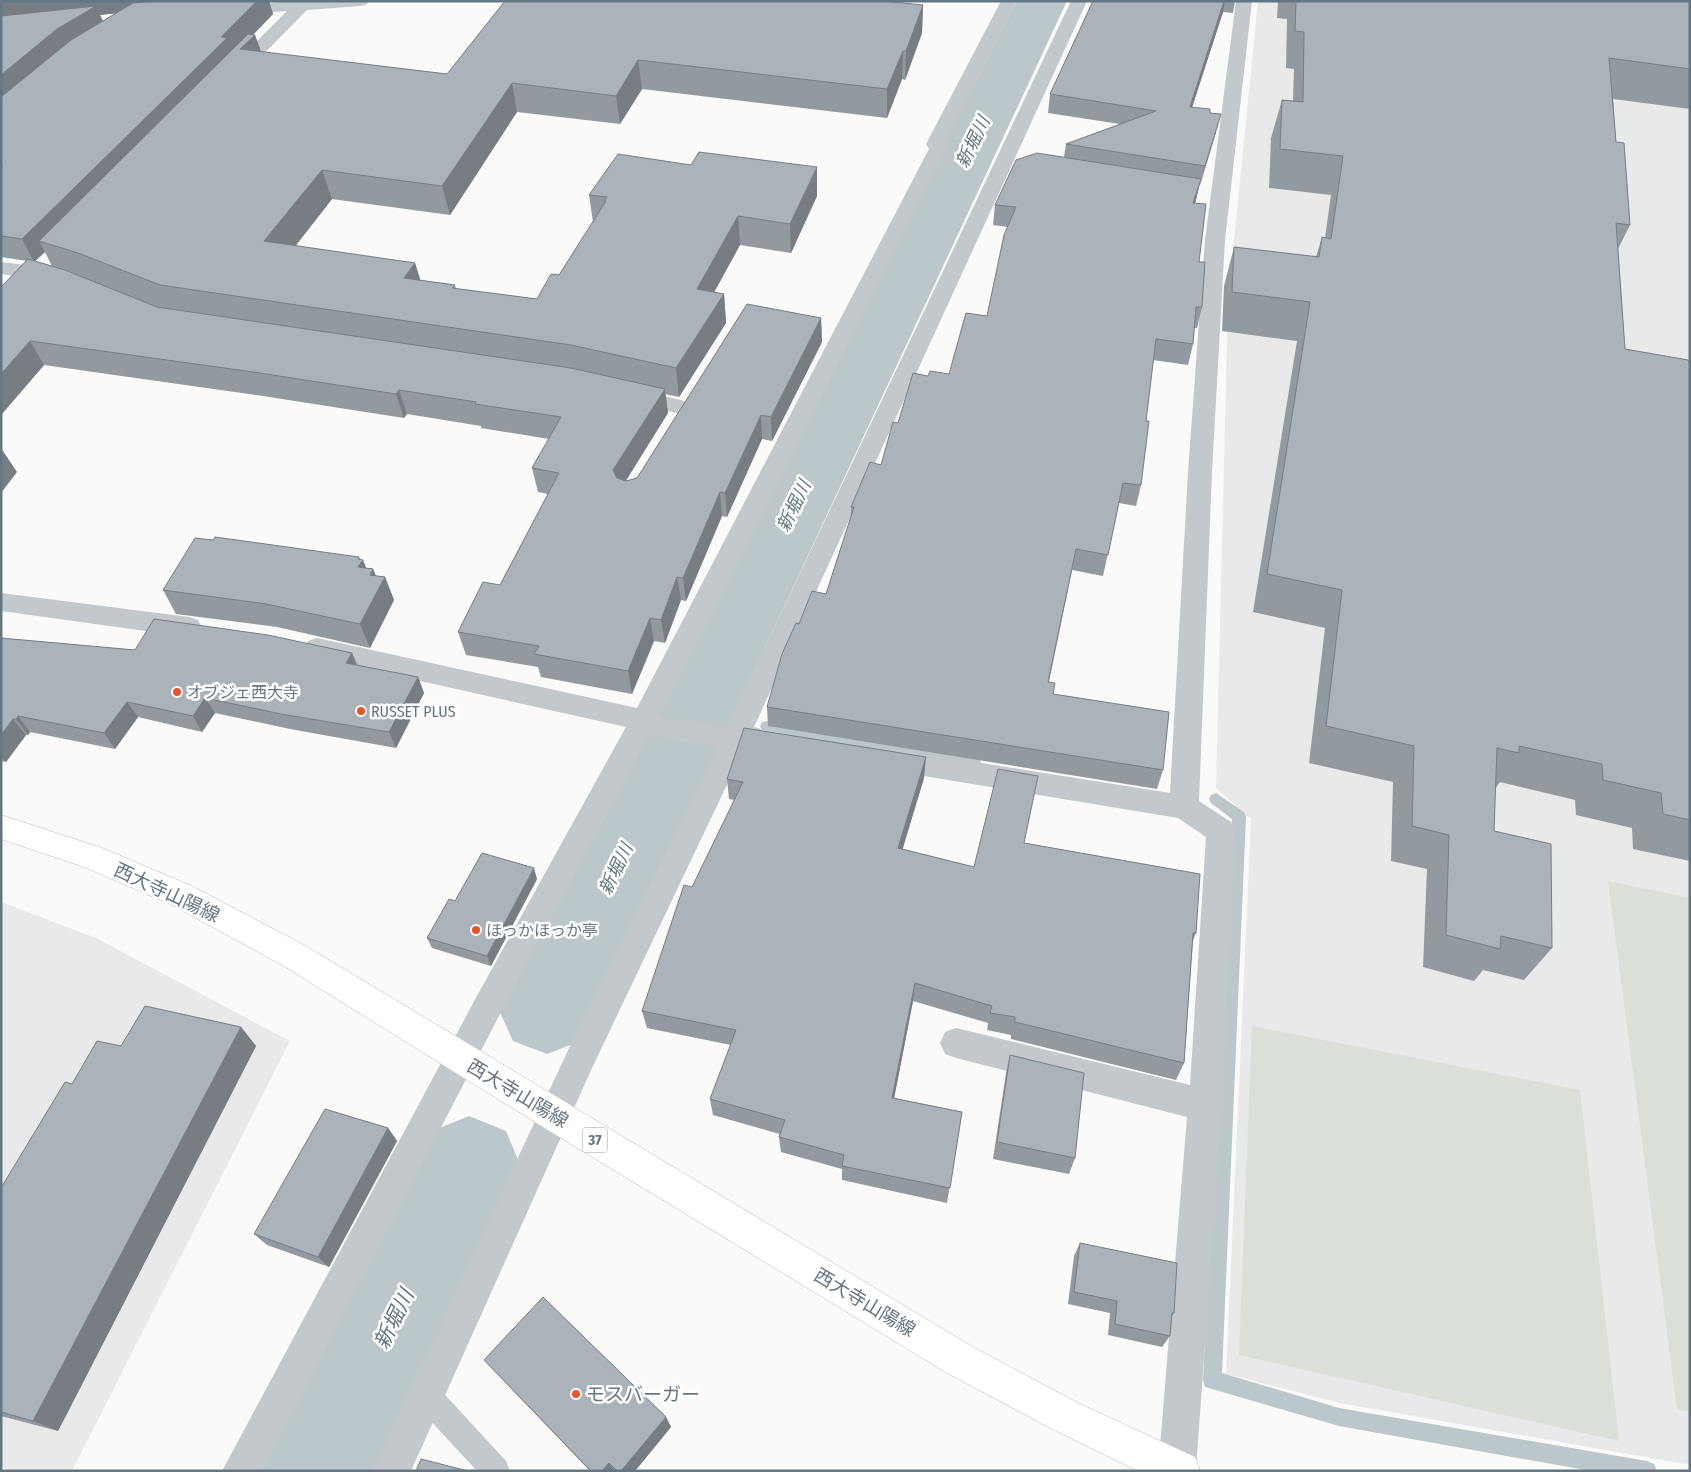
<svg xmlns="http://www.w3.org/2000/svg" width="1691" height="1472" font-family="'Fira Sans Condensed','Noto Sans JP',sans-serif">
  <rect width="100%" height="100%" fill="#fafaf8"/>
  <g fill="#e8e9e9">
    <polygon points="1258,1 1690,1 1690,1465 1340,1403 1226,1374 1251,819 1216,788 1228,300"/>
    <polygon points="1,902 96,938 290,1041 72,1471 13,1471 1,1467"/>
  </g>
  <g fill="#dadfd7">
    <polygon points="1608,881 1690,898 1690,1412 1677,1409"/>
    <polygon points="1252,1026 1580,1090 1619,1441 1239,1355"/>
  </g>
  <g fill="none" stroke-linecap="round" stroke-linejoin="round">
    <g fill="#bbc7cb" fill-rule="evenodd">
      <polygon points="695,706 725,712 727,716 725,720 720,721 690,715 688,711 690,707"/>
      <polygon points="767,721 974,756 979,758 981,762 979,766 974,768 767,731 762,730 760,726 762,722"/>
      <polygon points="1216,793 1244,812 1246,816 1222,1373 1339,1408 1647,1461 1654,1464 1657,1471 1591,1471 1339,1426 1205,1387 1203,1380 1232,819 1211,803 1209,799 1211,795"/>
    </g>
    <g fill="#bbc7cb" fill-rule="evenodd">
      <polygon points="1017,1 1067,1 581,1041 547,1054 513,1041 499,1010 513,979"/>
      <polygon points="469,1116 506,1131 521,1167 506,1203 380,1471 259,1471 276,1429 432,1131"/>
    </g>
    <defs>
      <polygon id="primary" points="1,815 102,848 192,886 304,945 973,1347 1078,1403 1195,1457 1200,1471 1138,1471 1052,1429 947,1373 543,1127 282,965 170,904 84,867 1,839"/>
    </defs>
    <use href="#primary" stroke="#b5babe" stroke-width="1"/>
    <polygon fill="#c3c8cc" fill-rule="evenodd" points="426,1381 436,1385 506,1461 510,1471 477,1471 416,1405 412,1395 416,1385"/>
    <g fill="#c3c8cc" fill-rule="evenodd">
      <polygon points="288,1 369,1 367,4 361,6 307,10 240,78 234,79 228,78 225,74 228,70 287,11 234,15 228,13 226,10 228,7"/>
      <polygon points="1001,1 1017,1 944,144 947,149 660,716 719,726 728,725 1071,1 1087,1 754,727 761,729 765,737 761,745 751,748 745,747 592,1068 411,1471 372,1471 570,1046 717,748 649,736 500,1014 262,1471 222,1471 478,994 626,727 317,658 308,655 304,648 308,641 317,638 637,708 929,149 926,144"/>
      <polygon points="1236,1 1252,1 1225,240 1212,472 1199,801 1231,822 1235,831 1222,1105 1196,1470 1158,1471 1187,1117 956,1058 945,1054 940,1043 945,1032 956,1028 1190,1085 1206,837 1178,818 887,770 877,767 873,759 877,751 887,748 1170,793 1188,472 1205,240"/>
      <path d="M1,262C16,264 56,266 64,278L61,282L54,284L35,279L1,274Z"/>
      <polygon points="630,388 693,403 696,408 693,413 685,415 622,400 619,395 622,390"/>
      <polygon points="1,593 189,617 198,620 202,627 198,634 189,637 1,611"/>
    </g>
    <use href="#primary" fill="#fff" fill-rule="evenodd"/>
  </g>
  <g fill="#929a9f" fill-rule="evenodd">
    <path d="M1,1H269L273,14L253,35H255L261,52L447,74L923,5L922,33L905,80L902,79L887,118L642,89L620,124L517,112L450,215L332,199L295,246L415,263L420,280L455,285L456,289L537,299L559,275L593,222L589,195L817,196L791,253L740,245L714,292L724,294L726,323L679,397L665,394L668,413L626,481L637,478L821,318L822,342L772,441L762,439L727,517L722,516L686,601L681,600L665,643L654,641L632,694L541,677L538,667L466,655L458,632L500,585L548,494L538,492L532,468L549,439L481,428V426L407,414L404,418L263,396L44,365L1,415V287L27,261L1,257ZM116,13L103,21L100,15ZM45,252L52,266L35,261Z"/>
    <polygon points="1093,1 1235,1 1233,13 1223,12 1192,107 1210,113 1216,132 1200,185 1199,185 1195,203 1202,307 1197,328 1194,328 1193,344 1188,365 1153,360 1146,421 1141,485 1136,506 1119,503 1103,576 1072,570 1049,682 1053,694 1163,770 1157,789 768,726 767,707 799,624 826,594 851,517 851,507 881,465 898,423 928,376 949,374 987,316 1008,227 993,225 995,205 1064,157 1066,144 1120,124 1048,113 1050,94"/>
    <polygon points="1278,1 1690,1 1690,109 1613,99 1616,142 1630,225 1618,249 1625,349 1690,363 1690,861 1633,849 1632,828 1576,815 1575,800 1500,782 1495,789 1494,831 1552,948 1524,980 1483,970 1474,981 1423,967 1427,869 1391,861 1393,782 1309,763 1325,628 1253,612 1297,341 1222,331 1224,286 1234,247 1316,257 1322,237 1325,238 1331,195 1269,188 1271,138 1282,100 1293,101 1294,69 1286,68 1287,19 1277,18"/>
    <polygon points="360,559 363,560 366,568 373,569 376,576 385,577 394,600 370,648 277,627 176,614 163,590"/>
    <polygon points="1,638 135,650 352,653 357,665 418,677 424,693 396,748 290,729 215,713 202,732 138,717 115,749 30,732 28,735 26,735 6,762 1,761"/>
    <polygon points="924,778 902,849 974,867 1024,843 1196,933 1193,941 1184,1063 1176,1080 1011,1039 1011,1035 987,1030 988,1023 913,1001 894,1098 962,1112 947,1203 842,1180 842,1169 781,1152 779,1137 780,1134 713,1115 710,1099 731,1045 647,1028 642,1011 734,800 729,799 727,779"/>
    <polygon points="537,879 491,966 432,948 427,938 455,901"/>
    <polygon points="241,1027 256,1046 58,1431 1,1416 1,1188 72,1084 121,1046"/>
    <polygon points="1010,1055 1075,1158 1069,1174 993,1159 1006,1073"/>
    <polygon points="388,1128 397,1141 329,1267 267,1245 254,1234"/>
    <polygon points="1080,1243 1174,1313 1171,1317 1170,1336 1162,1347 1108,1335 1110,1313 1068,1304 1074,1256"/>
    <polygon points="484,1360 666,1417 671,1427 635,1471 590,1471"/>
  </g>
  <g fill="#777d82">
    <polygon points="12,1 132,1 136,11 100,15 106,28 1,106 1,75 57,29 1,25 1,2"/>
    <polygon points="257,1 269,1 273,14 233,55 39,241 45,252 34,262 22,239 221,37"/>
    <polygon points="1224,1 1225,1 1223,12 1186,126 1190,107"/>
    <polygon points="923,5 922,33 905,80 906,51"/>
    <polygon points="255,35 265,63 240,49"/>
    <polygon points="903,51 902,79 887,118 887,89"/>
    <polygon points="638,60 642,89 620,124 616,96"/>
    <polygon points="512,83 517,112 450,215 442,186"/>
    <polygon points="1221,114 1216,132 1200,185 1205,166"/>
    <polygon points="817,167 817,196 791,253 790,224"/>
    <polygon points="322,170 332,199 276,271 264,241"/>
    <polygon points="1201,179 1196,200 1189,223 1193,203"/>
    <polygon points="738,216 740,245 700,318 697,289"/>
    <polygon points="415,263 424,292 404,278"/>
    <polygon points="724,294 726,323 679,397 676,368"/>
    <polygon points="821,318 822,342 772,441 771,417"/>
    <polygon points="30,341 44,365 1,415 1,374"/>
    <polygon points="665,389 668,413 617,494 613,470"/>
    <polygon points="399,390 407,414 404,418 396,394"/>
    <polygon points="761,415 762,439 727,517 725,493"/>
    <polygon points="1,448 17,472 1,493"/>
    <polygon points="720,492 722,516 686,601 683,578"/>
    <polygon points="359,557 361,562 363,560 372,583 358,567 358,559"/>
    <polygon points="373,569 380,587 385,577 394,600 370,648 360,624 370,575"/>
    <polygon points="677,577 681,600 665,643 661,620"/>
    <polygon points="650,618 654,641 632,694 628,671"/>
    <polygon points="352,653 359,669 346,663"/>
    <polygon points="418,677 424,693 396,748 389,732"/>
    <polygon points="205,698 215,713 202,732 193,716"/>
    <polygon points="127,702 138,717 115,749 104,733"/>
    <polygon points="18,716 30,732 28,735 16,719"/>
    <polygon points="13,719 26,735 6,762 1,757 1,735"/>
    <polygon points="926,757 924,778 897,868 898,848"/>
    <polygon points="534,868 537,879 491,966 487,956"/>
    <polygon points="915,983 913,1001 891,1114 892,1098"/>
    <polygon points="241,1027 256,1046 58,1431 33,1421"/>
    <polygon points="388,1128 397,1141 329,1267 318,1257"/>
    <polygon points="666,1417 671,1427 635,1471 621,1471"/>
    <polygon points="609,1463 615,1471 602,1471"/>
  </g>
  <g fill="#aab3b9" stroke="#777d82">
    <polygon points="156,1 257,1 221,37 227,38 22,239 1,236 1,168 3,166 1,166 1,97 71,40 133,3"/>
    <polygon points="505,1 884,1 923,5 906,51 903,51 887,89 638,60 616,96 512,83 442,186 322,170 264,241 415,263 404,278 455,285 452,288 537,299 551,274 559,275 606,201 604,201 607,197 589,195 618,154 691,165 699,152 817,167 790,224 738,216 697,289 724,294 676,368 571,345 160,285 78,253 39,241 248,34 255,35 240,49 447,74"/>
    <polygon points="1093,1 1224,1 1190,107 1210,109 1210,113 1221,114 1205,166 1066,144 1156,111 1050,94"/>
    <polygon points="1296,1 1690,1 1690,69 1609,58 1616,142 1624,143 1630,225 1616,223 1625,349 1688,360 1689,363 1690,363 1690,820 1663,814 1661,793 1603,780 1602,764 1519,746 1519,753 1497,748 1494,831 1551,844 1552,948 1501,936 1500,949 1446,935 1449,835 1412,826 1414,746 1326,726 1342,590 1267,574 1310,302 1232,292 1234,247 1319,257 1322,237 1331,239 1343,156 1280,149 1282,100 1303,102 1304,32 1295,31"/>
    <polygon points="96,6 57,29 1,75 1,16"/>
    <polygon points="1037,153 1201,179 1193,203 1206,204 1199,262 1205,262 1202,307 1196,307 1193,344 1156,339 1146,421 1149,421 1141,485 1123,483 1108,555 1076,549 1048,682 1055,683 1053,694 1169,712 1163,770 767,707 782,654 796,623 799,624 812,591 826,594 854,507 851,507 870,462 881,465 893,422 898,423 913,373 928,376 930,371 949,374 966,313 987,316 1004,235 1016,207 995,205 1016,160"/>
    <polygon points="28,259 65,270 157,307 571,368 665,389 613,470 617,478 626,481 637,478 747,304 821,318 771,417 761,415 725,493 720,492 683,578 677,577 661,620 650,618 628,671 534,654 539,646 458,632 483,582 500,585 559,473 532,468 561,417 475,404 476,402 399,390 396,394 253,372 30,341 1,374 1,287"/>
    <polygon points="215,537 359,557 358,559 363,560 358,567 373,569 370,575 385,577 360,624 266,604 163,590 195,538 213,540"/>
    <polygon points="154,619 268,635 352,653 346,663 418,677 389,732 281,714 205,698 193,716 127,702 104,733 18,716 16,719 13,719 1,735 1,638 135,650"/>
    <polygon points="744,728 926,757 898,848 974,867 998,769 1038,776 1024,843 1200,874 1196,933 1193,933 1184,1063 1015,1022 1015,1017 990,1013 992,1006 915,983 892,1098 962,1112 950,1188 842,1166 844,1155 779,1137 785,1120 710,1099 736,1030 642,1011 684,885 692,887 743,782 727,779"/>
    <polygon points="482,853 534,868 487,956 427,938 449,899 455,901"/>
    <polygon points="145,1006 241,1027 33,1421 1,1412 1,1188 65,1082 72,1084 97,1041 121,1046"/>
    <polygon points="1010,1055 1084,1073 1075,1158 997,1142"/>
    <polygon points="325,1109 388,1128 318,1257 254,1234"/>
    <polygon points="1080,1243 1177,1263 1174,1313 1172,1313 1170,1336 1115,1324 1117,1301 1074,1292"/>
    <polygon points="543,1297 666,1417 621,1471 617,1471 609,1463 602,1471 591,1471 484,1360"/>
    <polygon points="421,1459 468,1471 416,1471"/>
  </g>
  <g fill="#e4572e" stroke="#fff" stroke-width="2">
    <circle cx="177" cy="692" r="5"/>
    <circle cx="361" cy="711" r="5"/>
    <circle cx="476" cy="930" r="5"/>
    <circle cx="576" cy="1394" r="5"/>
  </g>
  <g text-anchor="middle" stroke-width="5" stroke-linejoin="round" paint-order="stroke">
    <rect fill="#fff" stroke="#939fa8" stroke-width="1" x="582.5" y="1127.5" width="25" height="25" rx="4"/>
    <g font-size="15" font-weight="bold" fill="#657683">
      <text x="595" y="1145">37</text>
    </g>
    <g font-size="16" fill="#657683" stroke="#fff" text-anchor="start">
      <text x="187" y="698">オブジェ西大寺</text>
      <text x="371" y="717">RUSSET PLUS</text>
      <text x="486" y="936">ほっかほっか亭</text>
    </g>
    <g font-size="18" font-style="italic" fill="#60757c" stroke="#fff">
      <text transform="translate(973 142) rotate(-64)" y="6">新堀川</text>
      <text transform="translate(794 506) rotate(-64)" y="6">新堀川</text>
      <text transform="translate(616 869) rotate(-64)" y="6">新堀川</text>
    </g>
    <g font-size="19" fill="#657683" stroke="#fff">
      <text transform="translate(167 892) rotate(25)" y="7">西大寺山陽線</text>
      <text transform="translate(518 1093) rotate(31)" y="7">西大寺山陽線</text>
      <text transform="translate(865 1302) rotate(31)" y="7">西大寺山陽線</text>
    </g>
    <g font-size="19" fill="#657683" stroke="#fff" text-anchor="start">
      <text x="586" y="1401">モスバーガー</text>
    </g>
    <g font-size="21" font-style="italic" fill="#60757c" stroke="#fff">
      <text transform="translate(394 1319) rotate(-64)" y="7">新堀川</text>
    </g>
  </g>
  <rect width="1691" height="1472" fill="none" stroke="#657683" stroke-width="5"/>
</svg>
